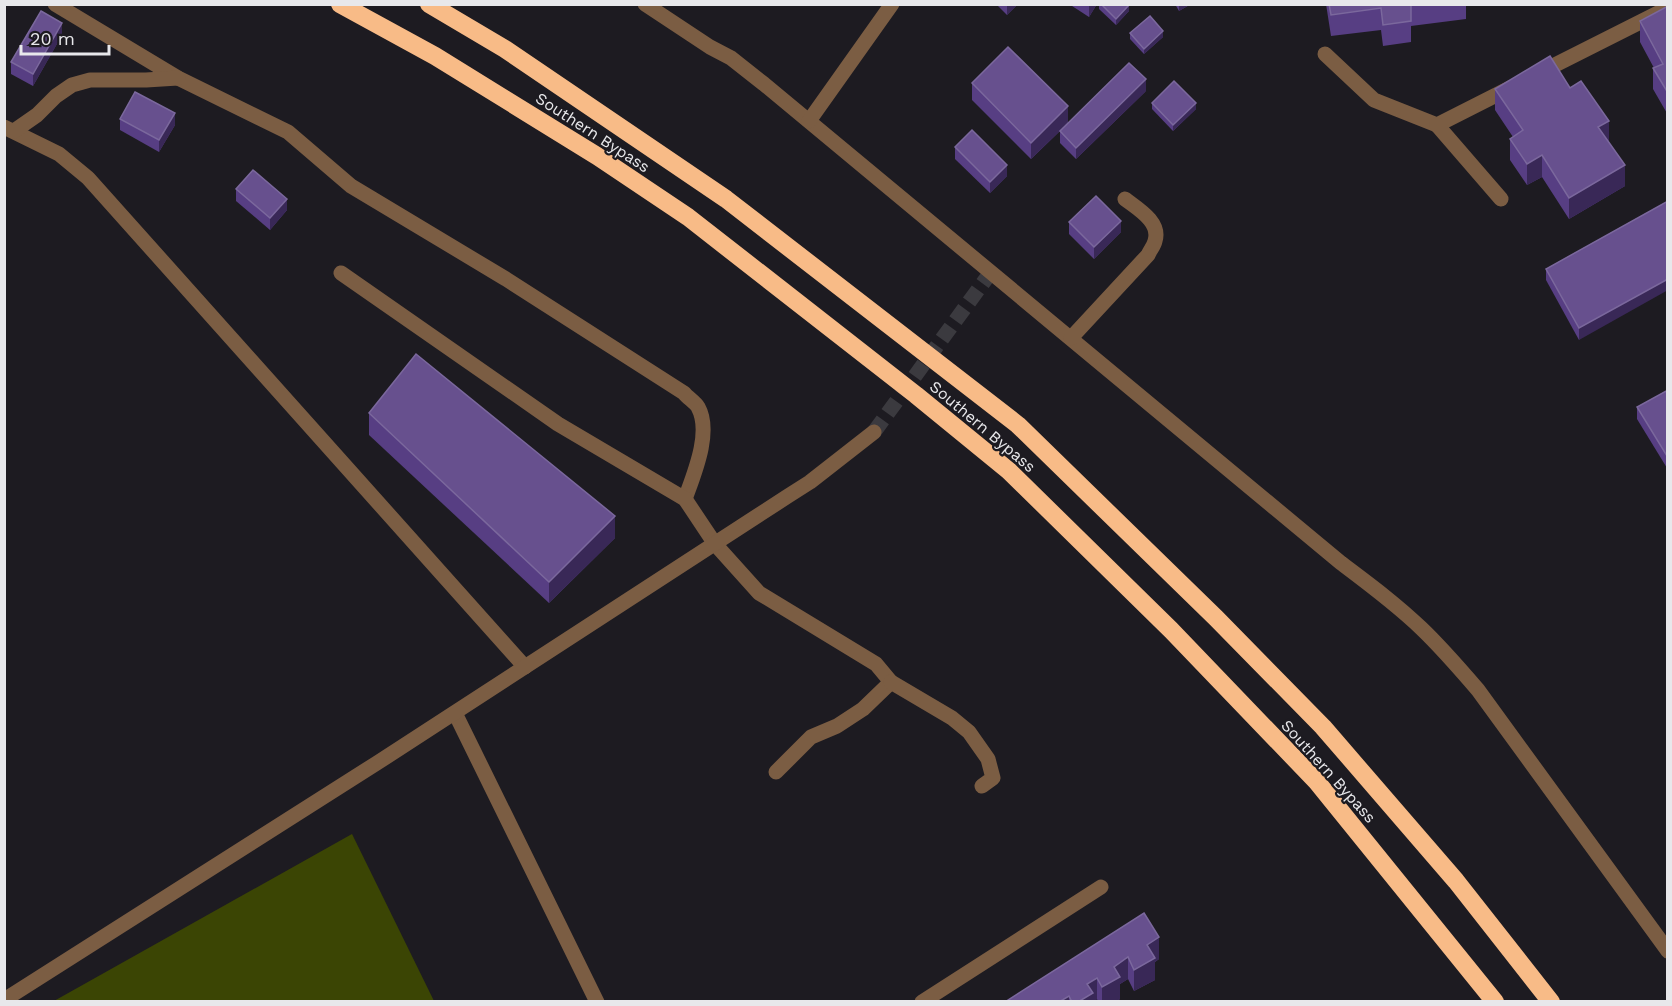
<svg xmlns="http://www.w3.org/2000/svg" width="1672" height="1006" font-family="'Work Sans',sans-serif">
  <rect width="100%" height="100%" fill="#1d1b21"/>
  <polygon fill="#3b4504" points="352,834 434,1001 54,1001"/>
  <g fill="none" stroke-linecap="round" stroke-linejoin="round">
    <polyline stroke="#3b3a3f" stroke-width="15" stroke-dasharray="15 8" stroke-linecap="butt" points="874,432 991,272"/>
    <g stroke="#7b5d43" stroke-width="15">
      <path d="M55,4L178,78L288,132L351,186L506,279L684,393C688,398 695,402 698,407C712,432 694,474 685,499"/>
      <path d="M645,4L710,47L731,58L764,84L1341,563C1369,584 1396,604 1421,628C1442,648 1460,669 1478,690L1668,951"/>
      <polyline points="1325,54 1374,100 1437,125 1512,87"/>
      <polyline points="1539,73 1668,8"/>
      <polyline points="809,121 892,4"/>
      <polyline points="1437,125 1501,199"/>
      <polyline points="4,127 59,154 88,178 525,667"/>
      <polyline points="14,131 37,115 56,96 72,85 90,80 146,80 178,78"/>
      <polyline points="341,273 558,424 685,499 715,544 759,593 876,664 891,682 863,709 837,726 811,737 776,772"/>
      <path d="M1071,338L1148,255C1150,250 1154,246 1155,241C1161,222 1138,209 1125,199"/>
      <polyline points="891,682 952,718 969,732 988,759 993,778 982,786"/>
      <polyline points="455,713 597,1002"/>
      <polyline points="4,1000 377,763 788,496 810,482 874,432"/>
      <polyline points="922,1002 1101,887"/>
    </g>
    <g stroke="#f8bb87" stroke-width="18">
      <polyline points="340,4 435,56 597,156 688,217 916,395 1009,471 1171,630 1317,782 1495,1002"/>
      <polyline points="429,4 505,49 726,199 1018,425 1216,618 1323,727 1456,881 1551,1002"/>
    </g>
  </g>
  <g fill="#573e83">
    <polygon points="996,4 1018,4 1007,15"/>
    <polygon points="1069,4 1097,4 1089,17"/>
    <polygon points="1099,4 1128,4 1129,11 1116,25 1099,9"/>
    <polygon points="1175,4 1191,4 1179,11"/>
    <polygon points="1326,4 1466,4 1466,19 1411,26 1411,42 1383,46 1381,30 1331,36"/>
    <polygon points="1668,6 1668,115 1653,89 1653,68 1654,68 1640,42 1640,21"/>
    <polygon points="1130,33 1163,37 1144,54 1130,39"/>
    <polygon points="62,35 33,86 11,74 11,62"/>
    <polygon points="972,83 1068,123 1146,91 1076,159 1060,143 1060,131 1031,159 972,100"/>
    <polygon points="1570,88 1609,142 1625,186 1569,219 1542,177 1527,185 1510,160 1510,139 1513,137 1495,110 1495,89"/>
    <polygon points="1152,103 1196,109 1173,131 1152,109"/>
    <polygon points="120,119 175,125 159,152 120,130"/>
    <polygon points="955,147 1007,176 990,193 955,159"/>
    <polygon points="236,189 287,210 270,230 236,201"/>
    <polygon points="1668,201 1579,340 1546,280 1546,269"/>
    <polygon points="1069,222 1121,232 1094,259 1069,234"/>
    <polygon points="1668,390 1668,468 1667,468 1637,419 1637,407"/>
    <polygon points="369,413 615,538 549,603 369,435"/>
    <polygon points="1144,913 1159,959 1155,962 1155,980 1134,991 1128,979 1120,984 1120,999 1115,1002 1098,1002 1097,999 1093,1002 1005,1002"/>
  </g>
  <g fill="#392857">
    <polygon points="1007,4 1018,4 1007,15"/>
    <polygon points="1090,4 1097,4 1089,17 1089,6"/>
    <polygon points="1179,4 1191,4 1179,11"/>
    <polygon points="1129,5 1129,11 1116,25 1116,19"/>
    <polygon points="62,23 62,35 33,86 33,74"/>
    <polygon points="1163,31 1163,37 1144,54 1144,49"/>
    <polygon points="1146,79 1146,91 1076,159 1076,148"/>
    <polygon points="1196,103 1196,109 1173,131 1173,125"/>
    <polygon points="1068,106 1068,123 1031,159 1031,143"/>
    <polygon points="175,113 175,125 159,152 159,140"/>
    <polygon points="1609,121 1609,142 1598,127"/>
    <polygon points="1542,155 1542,177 1527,185 1527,164"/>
    <polygon points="1007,165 1007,176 990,193 990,182"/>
    <polygon points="1625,165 1625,186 1569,219 1569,198"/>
    <polygon points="287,199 287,210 270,230 270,218"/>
    <polygon points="1121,221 1121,232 1094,259 1094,247"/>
    <polygon points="1668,279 1668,290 1579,340 1579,328"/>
    <polygon points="615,516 615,538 549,603 549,582"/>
    <polygon points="1159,937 1159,959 1155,962 1155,980 1134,991 1134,970 1147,945"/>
    <polygon points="1128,957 1128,979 1120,984 1120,999 1115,1002 1102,1002 1102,987 1114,967"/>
    <polygon points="1097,978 1097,999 1093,1002 1078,1002 1087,984"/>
    <polygon points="1069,996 1069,1002 1059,1002"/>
  </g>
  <g fill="#67508e" stroke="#7b689d" stroke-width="1.5">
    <polygon points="1101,4 1128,4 1129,5 1116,19"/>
    <polygon points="1329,4 1411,4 1411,21 1383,25 1381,8 1331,15"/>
    <polygon points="1668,6 1668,93 1653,68 1663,64 1640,21"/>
    <polygon points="41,11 62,23 33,74 11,62"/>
    <polygon points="1150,16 1163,31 1144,49 1130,33"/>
    <polygon points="1008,47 1068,106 1031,143 972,83"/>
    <polygon points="1550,56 1570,88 1581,81 1609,121 1598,127 1625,165 1569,198 1542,155 1527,164 1510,139 1523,130 1495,89"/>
    <polygon points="1129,63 1146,79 1076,148 1060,131"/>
    <polygon points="1174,81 1196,103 1173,125 1152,103"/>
    <polygon points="135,92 175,113 159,140 120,119"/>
    <polygon points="972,130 1007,165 990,182 955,147"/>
    <polygon points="253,170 287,199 270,218 236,189"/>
    <polygon points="1096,196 1121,221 1094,247 1069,222"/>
    <polygon points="1668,201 1668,279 1579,328 1546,269"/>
    <polygon points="416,354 615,516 549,582 369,413"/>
    <polygon points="1668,390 1668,456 1667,456 1637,407"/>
    <polygon points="1144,913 1159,937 1147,945 1155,958 1134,970 1128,957 1114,967 1120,977 1102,987 1097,978 1087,984 1093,993 1078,1002 1072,1002 1069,996 1059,1002 1005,1002"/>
  </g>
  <g text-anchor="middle" stroke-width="4.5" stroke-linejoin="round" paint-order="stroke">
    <g font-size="16" fill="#e8e8eb" stroke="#1d1b21">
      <text transform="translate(593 132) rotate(33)" y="6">Southern Bypass</text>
      <text transform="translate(983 426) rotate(40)" y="6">Southern Bypass</text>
      <text transform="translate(1329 771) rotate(48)" y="6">Southern Bypass</text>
    </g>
  </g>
  <rect width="1672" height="1006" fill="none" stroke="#e8e8eb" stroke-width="12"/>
  <path d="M21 45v9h88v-9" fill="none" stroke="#e8e8eb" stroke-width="3"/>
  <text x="30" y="45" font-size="18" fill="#e8e8eb" stroke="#1d1b21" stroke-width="4.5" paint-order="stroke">20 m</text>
</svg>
